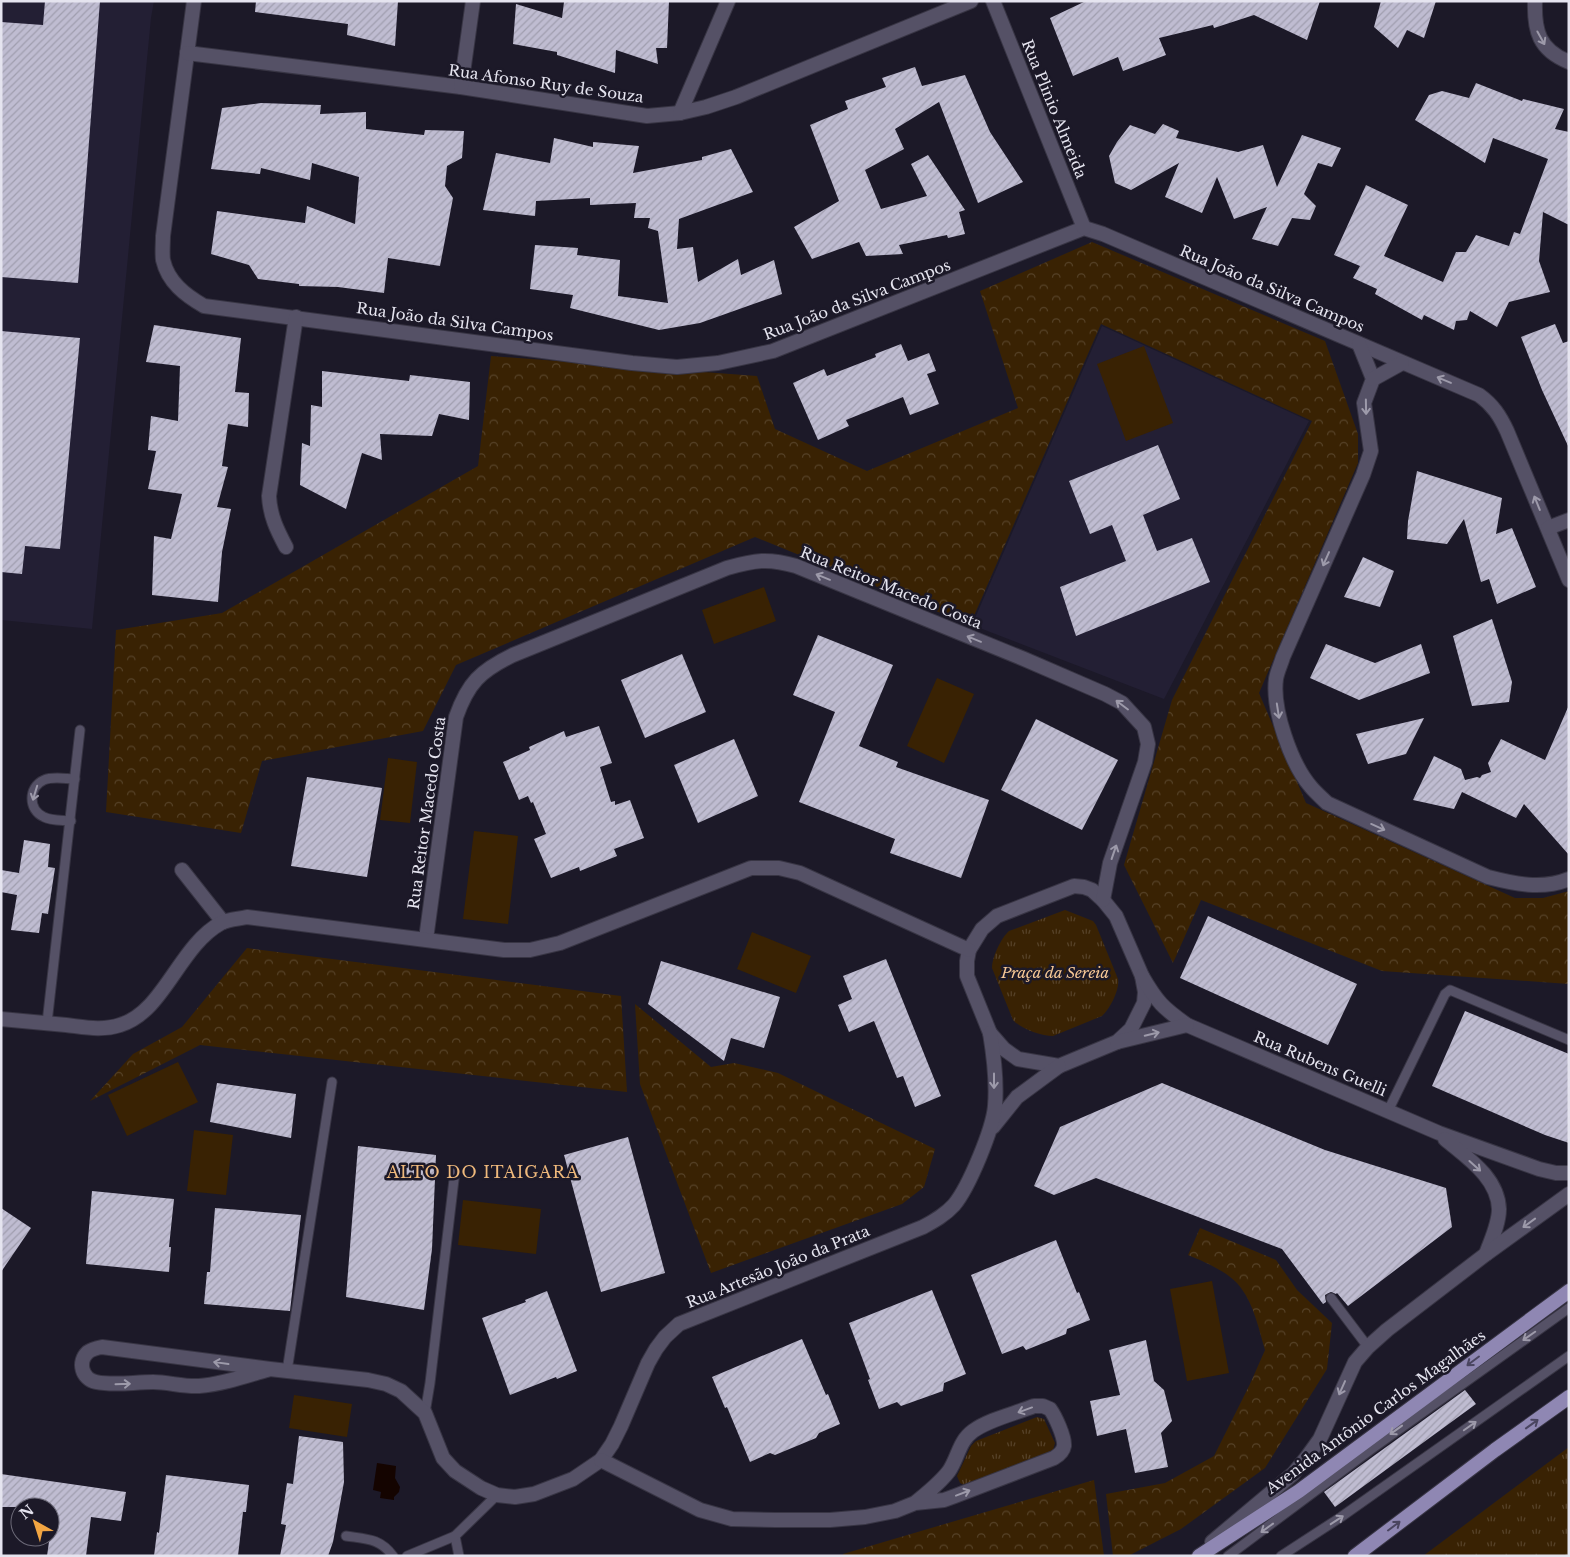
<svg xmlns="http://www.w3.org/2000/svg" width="1570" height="1557" font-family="'Libre Baskerville',serif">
  <defs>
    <pattern id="forest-crowns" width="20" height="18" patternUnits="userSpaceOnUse" patternTransform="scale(1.25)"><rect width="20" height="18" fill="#392203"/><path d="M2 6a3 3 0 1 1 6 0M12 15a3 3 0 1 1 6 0" fill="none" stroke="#564228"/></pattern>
    <pattern id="park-tufts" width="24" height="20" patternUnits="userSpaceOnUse" patternTransform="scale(1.25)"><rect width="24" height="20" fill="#392203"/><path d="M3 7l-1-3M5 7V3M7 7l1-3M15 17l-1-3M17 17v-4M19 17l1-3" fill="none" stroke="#564228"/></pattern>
    <pattern id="building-hatch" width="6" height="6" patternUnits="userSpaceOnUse" patternTransform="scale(1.25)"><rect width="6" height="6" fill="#bfbcd1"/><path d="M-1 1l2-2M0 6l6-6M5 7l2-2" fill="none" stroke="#a09eaf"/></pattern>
  </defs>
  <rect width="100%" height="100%" fill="#1c1928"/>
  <g fill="#231f34">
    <polygon points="1,1 154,1 151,18 92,629 1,620"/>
    <polygon points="1102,326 1309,421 1164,699 972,625"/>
  </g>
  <g fill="url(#forest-crowns)">
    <polygon points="1092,242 1325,341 1358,434 1358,463 1259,693 1306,803 1515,898 1543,898 1569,891 1569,984 1382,971 1201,900 1173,963 1124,865 1172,700 1312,421 1101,324 970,625 755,537 456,665 423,731 262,761 241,833 106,812 116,630 222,613 478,466 491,356 757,376 775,429 867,471 1018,408 980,291"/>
    <polygon points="247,948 621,996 627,1092 200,1045 90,1101 133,1054 182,1027"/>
    <polygon points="635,1004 711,1067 734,1063 778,1073 935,1149 924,1187 902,1204 711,1273 640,1084"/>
    <path d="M1200,1228L1276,1260L1297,1290L1332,1323L1327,1369L1265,1468L1181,1529L1128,1556H1113L1106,1494L1165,1483L1214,1456L1250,1384L1265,1350C1259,1330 1254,1305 1241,1288C1231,1273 1205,1262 1188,1255Z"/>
    <polygon points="1094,1480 1104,1556 843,1556 843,1554"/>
  </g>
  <g fill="url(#park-tufts)">
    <path d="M1065,910L1093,921L1096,925L1118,979C1120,989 1110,1009 1102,1016L1053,1036C1041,1036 1021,1029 1013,1020L992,968C992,957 1001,938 1009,931Z"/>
    <polygon points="1037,1417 1044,1419 1055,1443 1053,1450 966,1486 960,1483 957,1476 971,1446 976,1441"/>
    <polygon points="1569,1447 1569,1556 1423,1556"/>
  </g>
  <g fill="#392203">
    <polygon points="1144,346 1173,423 1126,441 1097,364"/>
    <polygon points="764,587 776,621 714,644 702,610"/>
    <polygon points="937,678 974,694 944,763 907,746"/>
    <polygon points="388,758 417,762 410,823 380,820"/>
    <polygon points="474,831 518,836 508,924 463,919"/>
    <polygon points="752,932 811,956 796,993 737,969"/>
    <polygon points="178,1062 198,1102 127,1136 108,1095"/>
    <polygon points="194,1130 233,1135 226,1195 187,1191"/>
    <polygon points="463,1200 541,1209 536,1254 458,1245"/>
    <polygon points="1212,1281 1229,1373 1187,1381 1170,1289"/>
    <polygon points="294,1395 352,1404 347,1437 289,1428"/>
  </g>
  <polygon fill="#140400" points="377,1463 396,1466 395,1478 400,1487 399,1492 394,1497 394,1500 380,1498 381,1492 373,1490"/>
  <g fill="url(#building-hatch)">
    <polygon points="45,1 100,1 78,283 1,277 1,22 43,25"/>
    <polygon points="256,1 398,1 395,46 347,35 348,24 255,12"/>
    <polygon points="576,1 669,1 667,48 656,48 658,64 616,50 615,73 557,55 557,52 513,44 516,4 562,18 564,2"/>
    <polygon points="1086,1 1320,1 1307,40 1254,15 1214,28 1213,25 1159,38 1166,55 1123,71 1118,57 1073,76 1050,18"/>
    <polygon points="1381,1 1436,1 1424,38 1407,30 1398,48 1374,27"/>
    <polygon points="915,67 922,86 965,75 990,132 1023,182 978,203 939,102 895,129 904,149 865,170 881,209 927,196 911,164 928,155 965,210 959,212 965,234 948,238 947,235 899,245 903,254 866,256 859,242 812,259 794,227 839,201 810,125 848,109 845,101 886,87 882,78"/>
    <polygon points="1476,83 1522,101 1523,99 1564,109 1555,129 1569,132 1569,225 1543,212 1539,261 1550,292 1509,302 1497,327 1470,311 1467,320 1456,321 1454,330 1424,315 1422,320 1375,294 1377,289 1353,278 1360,266 1334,255 1366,185 1408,205 1384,256 1443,282 1456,252 1466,252 1476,235 1509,246 1514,232 1520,234 1548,159 1493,138 1485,163 1415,120 1429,95 1442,91 1469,98"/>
    <polygon points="261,103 321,105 320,114 366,112 366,129 424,135 425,130 464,131 462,158 447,166 445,186 453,198 440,266 388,258 384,293 338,287 299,286 299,284 258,279 249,265 211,254 217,211 305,223 307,206 355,224 359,177 312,163 310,180 261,168 260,174 211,169 222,108"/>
    <polygon points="1163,124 1179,131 1176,138 1238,152 1263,145 1277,187 1302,135 1341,148 1332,167 1318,163 1304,194 1316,206 1310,220 1292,218 1278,246 1252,239 1267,207 1234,219 1217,177 1202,213 1165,197 1179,163 1131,190 1115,183 1109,156 1117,142 1130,125 1155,134"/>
    <polygon points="554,138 593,147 593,142 639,146 633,173 702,160 702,157 731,149 753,192 679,219 677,249 693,247 698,282 738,259 741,275 774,260 782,294 700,323 659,330 570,308 573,295 530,289 535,245 578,248 577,255 620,260 618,296 668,303 658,231 648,228 650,218 634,218 636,203 590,205 590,198 536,201 535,216 483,210 496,153 550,163"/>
    <polygon points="1555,324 1563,343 1569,341 1569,448 1542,390 1521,337"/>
    <polygon points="154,325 241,338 235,392 249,393 248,427 228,424 222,466 228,467 217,507 231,509 222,552 218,602 152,595 154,536 171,539 182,494 148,489 156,451 148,450 151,416 178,421 180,366 146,362"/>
    <polygon points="1,331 80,338 60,549 25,546 22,574 1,572"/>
    <polygon points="901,344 908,361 929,353 936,371 927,374 939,404 910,415 903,397 846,420 849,426 818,440 793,383 824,369 827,376 876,357 875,354"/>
    <polygon points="322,371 409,381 410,375 470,382 469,420 439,414 432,436 380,434 382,460 362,453 346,509 300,485 302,443 310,446 311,405 322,407"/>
    <polygon points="1158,445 1180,499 1143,515 1157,551 1192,538 1210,582 1076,636 1060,587 1126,561 1112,525 1090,534 1069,481"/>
    <polygon points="1417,471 1502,498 1496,534 1512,528 1536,587 1497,604 1489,579 1481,582 1464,519 1447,544 1407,539 1408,521"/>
    <polygon points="1363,557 1394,571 1380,607 1344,597"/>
    <polygon points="1492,619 1512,682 1509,702 1472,706 1453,636"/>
    <polygon points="818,635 893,665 859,746 898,762 896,767 989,800 961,878 890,853 895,839 799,802 835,712 793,695"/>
    <polygon points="1326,644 1375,663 1421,644 1430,673 1359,700 1310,678"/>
    <polygon points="682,654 706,712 645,738 621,680"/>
    <polygon points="1569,705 1569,855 1524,804 1516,818 1462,792 1454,809 1413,800 1434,756 1461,769 1465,780 1477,777 1480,778 1482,775 1491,772 1488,763 1501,739 1545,760"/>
    <polygon points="1424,718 1406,754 1368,764 1356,734"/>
    <polygon points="1036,719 1118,760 1082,830 1001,790"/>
    <polygon points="599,726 612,763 600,767 611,802 615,801 615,805 630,800 644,838 614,849 617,856 580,871 579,867 551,878 534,839 546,834 533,802 531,803 528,796 519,800 503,762 530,750 529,747 564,731 566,737"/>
    <polygon points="734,739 758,796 698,823 674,765"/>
    <polygon points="307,777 382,788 367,877 291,866"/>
    <polygon points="24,840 50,844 48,867 55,868 48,914 42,913 39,933 11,930 17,895 1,892 1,870 19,873"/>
    <polygon points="1208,916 1357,984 1328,1045 1180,978"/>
    <polygon points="886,959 941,1096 915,1107 903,1076 897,1078 874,1021 849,1032 838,1005 852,999 843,976"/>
    <polygon points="661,961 780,997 764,1048 731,1038 724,1061 648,1004"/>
    <polygon points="1465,1011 1569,1054 1569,1143 1545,1135 1432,1086"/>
    <polygon points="217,1083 296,1094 291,1138 210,1122"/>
    <polygon points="1162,1083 1325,1150 1446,1188 1452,1227 1348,1306 1337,1293 1336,1294 1331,1292 1325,1295 1326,1302 1323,1304 1282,1249 1096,1178 1054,1195 1034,1186 1060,1127"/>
    <polygon points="628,1137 665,1273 601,1292 564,1155"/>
    <polygon points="358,1146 436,1155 432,1249 424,1310 346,1297"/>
    <polygon points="92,1191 174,1199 169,1247 171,1247 169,1272 86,1264"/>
    <polygon points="1,1208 31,1228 1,1272"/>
    <polygon points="215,1208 301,1215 290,1311 204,1304 207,1272 210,1272"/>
    <polygon points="1056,1240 1077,1293 1079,1292 1090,1320 1067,1329 1066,1334 1026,1350 1023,1346 1002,1354 971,1275"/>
    <polygon points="932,1290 966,1374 944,1383 943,1391 901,1406 897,1402 879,1409 868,1380 870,1379 849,1323"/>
    <polygon points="547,1291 577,1371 557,1379 556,1377 510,1395 482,1318 526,1302 525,1300"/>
    <polygon points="802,1339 826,1395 828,1394 840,1424 819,1433 816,1438 775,1455 770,1453 750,1462 727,1407 725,1408 712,1377"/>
    <polygon points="1146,1340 1154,1381 1164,1390 1172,1421 1161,1433 1168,1467 1135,1473 1126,1429 1097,1436 1090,1401 1120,1395 1109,1350"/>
    <polygon points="1465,1390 1476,1404 1335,1507 1324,1492"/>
    <polygon points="299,1436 343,1442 344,1482 333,1542 328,1556 280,1556 286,1525 281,1524 287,1483 293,1484"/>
    <polygon points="1,1474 126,1492 121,1521 91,1517 86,1556 47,1556 53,1513 50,1513 50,1507 1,1507"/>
    <polygon points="166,1475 249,1485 246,1512 243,1512 238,1556 154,1556 157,1532 159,1533"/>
  </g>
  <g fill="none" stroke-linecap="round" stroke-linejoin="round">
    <defs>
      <g id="service">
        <path d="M71,821C63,820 51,821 44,817C28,810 28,787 44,780C53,776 66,779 75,779"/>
        <polyline points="47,1023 80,730"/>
        <polyline points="1388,1111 1445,994 1450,990 1569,1040"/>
        <polyline points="1331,1298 1368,1347"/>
        <polyline points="287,1371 332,1082"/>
        <polyline points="425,1413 430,1383 455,1171"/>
        <path d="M346,1536C366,1539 380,1538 393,1556"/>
        <polyline points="455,1536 459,1556"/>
        <polyline points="407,1556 455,1536 497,1495"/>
        <polyline points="1228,1556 1373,1448 1569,1308"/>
        <polyline points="1281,1556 1341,1517 1569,1356"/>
      </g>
      <g id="minor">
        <path d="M194,1L163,236C163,243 162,253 163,260C168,282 185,295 204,306L632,363L677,367L718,363L773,351L1084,228L1103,234L1479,395C1493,405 1500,416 1507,431L1569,580"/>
        <polyline points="993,1 1084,228"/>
        <path d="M1535,1C1534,31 1539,50 1569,62"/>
        <polyline points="187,53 461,87 647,116 680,113 706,107 736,97 971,1"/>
        <polyline points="461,87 473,1"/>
        <polyline points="680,113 728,1"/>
        <path d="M1359,344L1373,379L1364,403L1371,451L1363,475L1283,657C1281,664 1277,672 1276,679C1272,709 1291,764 1311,787C1316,793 1322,798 1327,803L1488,877C1515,884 1542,890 1569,879"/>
        <polyline points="1373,379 1402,363"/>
        <polyline points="1548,528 1569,520"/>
        <path d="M286,547C277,530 270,516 269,496L296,317"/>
        <polyline points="182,870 223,922"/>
        <polygon points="1074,886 1084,887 1092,890 1103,900 1116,916 1142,976 1145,992 1144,1003 1131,1029 1117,1042 1059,1066 1018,1059 1004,1049 990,1033 967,976 967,961 969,950 982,929 997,916"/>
        <path d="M426,939L456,717C468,683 480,671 513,655L727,568C755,560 768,558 796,566L1024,659L1105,694L1122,703L1144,727L1148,744L1145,762L1110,863L1103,900"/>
        <path d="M1,1019C23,1021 45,1023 66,1025C84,1027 102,1031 120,1025C164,1012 179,946 221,923C229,919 239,919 247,917L504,950H530L560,943L751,868H779L800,873L969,950"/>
        <polyline points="993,1127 1017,1097 1059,1066"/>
        <path d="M270,1369C246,1376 223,1384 199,1386C184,1387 168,1382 153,1382C133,1382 115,1386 96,1382C82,1379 77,1362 88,1352C92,1349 97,1348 102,1347L270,1369L368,1380L386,1384L401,1391L425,1413L443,1458L455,1471L481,1488L497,1495L515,1497L534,1494L573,1479L601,1460L612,1444L621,1426L648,1363L656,1349L665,1337L679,1324L923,1227C934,1221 945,1215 954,1205C969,1187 993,1129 995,1106C997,1082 994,1057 990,1033"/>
        <path d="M601,1460L700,1510L732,1519L776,1520H830L865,1517L895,1511L915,1503L944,1500L955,1496L1054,1458C1059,1455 1063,1452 1064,1446C1065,1437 1055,1416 1050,1409L1043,1406H1034C1014,1414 990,1419 973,1431C959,1441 958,1458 949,1471C940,1483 927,1493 915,1503"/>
      </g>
      <g id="tertiary">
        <path d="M1142,976C1157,1002 1163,1008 1187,1025L1439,1133L1539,1169L1556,1173H1569"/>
        <polyline points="1117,1042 1187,1025"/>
        <path d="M1445,1139C1466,1157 1498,1177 1499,1209C1499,1224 1491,1240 1486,1254"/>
        <polyline points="1212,1542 1293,1474 1307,1457 1320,1439 1355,1362 1368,1347 1387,1330 1486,1254 1569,1194"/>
      </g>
      <g id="primary">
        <polyline points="1199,1556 1299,1491 1569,1291"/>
        <polyline points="1355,1556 1495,1450 1569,1397"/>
      </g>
    </defs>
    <use href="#service" stroke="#383544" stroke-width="11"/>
    <use href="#minor" stroke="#383544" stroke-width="16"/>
    <use href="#tertiary" stroke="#383544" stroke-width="16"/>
    <use href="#primary" stroke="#383544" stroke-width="16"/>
    <use href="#service" stroke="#555166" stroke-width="9"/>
    <use href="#minor" stroke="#555166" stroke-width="14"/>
    <use href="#tertiary" stroke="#555166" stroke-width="14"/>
    <use href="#primary" stroke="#8f87b3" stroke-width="14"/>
  </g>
  <defs><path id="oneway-shaft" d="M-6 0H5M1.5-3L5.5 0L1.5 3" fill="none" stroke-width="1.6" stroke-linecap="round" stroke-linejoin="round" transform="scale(1.25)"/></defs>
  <g stroke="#9d9aaa">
    <use href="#oneway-shaft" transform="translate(1541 38) rotate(61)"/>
    <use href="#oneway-shaft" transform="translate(1444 380) rotate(-157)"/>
    <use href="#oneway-shaft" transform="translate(1366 407) rotate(89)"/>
    <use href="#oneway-shaft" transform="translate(1537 503) rotate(-112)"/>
    <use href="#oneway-shaft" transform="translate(1326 559) rotate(114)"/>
    <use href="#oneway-shaft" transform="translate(823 577) rotate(-158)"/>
    <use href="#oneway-shaft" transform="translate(974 639) rotate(-158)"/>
    <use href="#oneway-shaft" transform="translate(1122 705) rotate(-143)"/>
    <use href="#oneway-shaft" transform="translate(1278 711) rotate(81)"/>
    <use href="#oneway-shaft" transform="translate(35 793) rotate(107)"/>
    <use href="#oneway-shaft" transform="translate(1378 827) rotate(24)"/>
    <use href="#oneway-shaft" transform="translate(1114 852) rotate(-71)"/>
    <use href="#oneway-shaft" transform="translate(1152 1034) rotate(-14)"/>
    <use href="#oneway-shaft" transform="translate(994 1081) rotate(90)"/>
    <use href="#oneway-shaft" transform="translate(1475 1166) rotate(42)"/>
    <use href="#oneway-shaft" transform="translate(1529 1223) rotate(144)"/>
    <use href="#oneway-shaft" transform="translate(1529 1336) rotate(145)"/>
    <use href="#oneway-shaft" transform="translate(221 1363) rotate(-172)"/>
    <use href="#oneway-shaft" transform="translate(123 1384) rotate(-2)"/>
    <use href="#oneway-shaft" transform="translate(1342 1388) rotate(114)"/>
    <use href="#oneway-shaft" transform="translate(1025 1410) rotate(160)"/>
    <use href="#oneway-shaft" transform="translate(1470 1426) rotate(-35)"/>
    <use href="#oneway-shaft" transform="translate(1396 1430) rotate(144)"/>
    <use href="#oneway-shaft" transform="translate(963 1493) rotate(-21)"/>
    <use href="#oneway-shaft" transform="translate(1337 1520) rotate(-33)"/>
    <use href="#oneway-shaft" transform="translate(1267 1528) rotate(144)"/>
  </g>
  <g stroke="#4a4560">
    <use href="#oneway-shaft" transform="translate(1473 1361) rotate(143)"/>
    <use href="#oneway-shaft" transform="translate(1532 1424) rotate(-36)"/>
    <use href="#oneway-shaft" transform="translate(1394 1526) rotate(-37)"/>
  </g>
  <g text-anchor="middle" stroke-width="5" stroke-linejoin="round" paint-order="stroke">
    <g font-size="15" fill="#e5e4ef" stroke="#1c1928">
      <text transform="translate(546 84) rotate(8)" y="5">Rua Afonso Ruy de Souza</text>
      <text transform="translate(1054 109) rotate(68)" y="5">Rua Plinio Almeida</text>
      <text transform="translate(1272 289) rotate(23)" y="5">Rua João da Silva Campos</text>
      <text transform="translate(857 300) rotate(-21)" y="5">Rua João da Silva Campos</text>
      <text transform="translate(455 322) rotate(8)" y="5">Rua João da Silva Campos</text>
      <text transform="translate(891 588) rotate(22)" y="5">Rua Reitor Macedo Costa</text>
      <text transform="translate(427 813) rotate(-82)" y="5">Rua Reitor Macedo Costa</text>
      <text transform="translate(1320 1064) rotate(23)" y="5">Rua Rubens Guelli</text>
      <text transform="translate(778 1267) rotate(-22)" y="5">Rua Artesão João da Prata</text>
      <text transform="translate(1376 1412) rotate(-36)" y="5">Avenida Antônio Carlos Magalhães</text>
    </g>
    <g font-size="15" font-style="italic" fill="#f8c996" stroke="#1c1928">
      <text x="1055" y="978">Praça da Sereia</text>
    </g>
    <g font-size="16" letter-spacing="1" fill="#efb97c" stroke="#1c1928">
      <text x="483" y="1178">ALTO DO ITAIGARA</text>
    </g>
  </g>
  <rect width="1570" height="1557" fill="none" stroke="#e5e4ef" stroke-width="5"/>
  <g transform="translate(35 1522) rotate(321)"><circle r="24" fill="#1c1928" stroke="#6c6a78"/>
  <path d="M0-4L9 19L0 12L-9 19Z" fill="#f2a542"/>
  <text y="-8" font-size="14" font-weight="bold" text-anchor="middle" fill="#e5e4ef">N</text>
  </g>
</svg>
